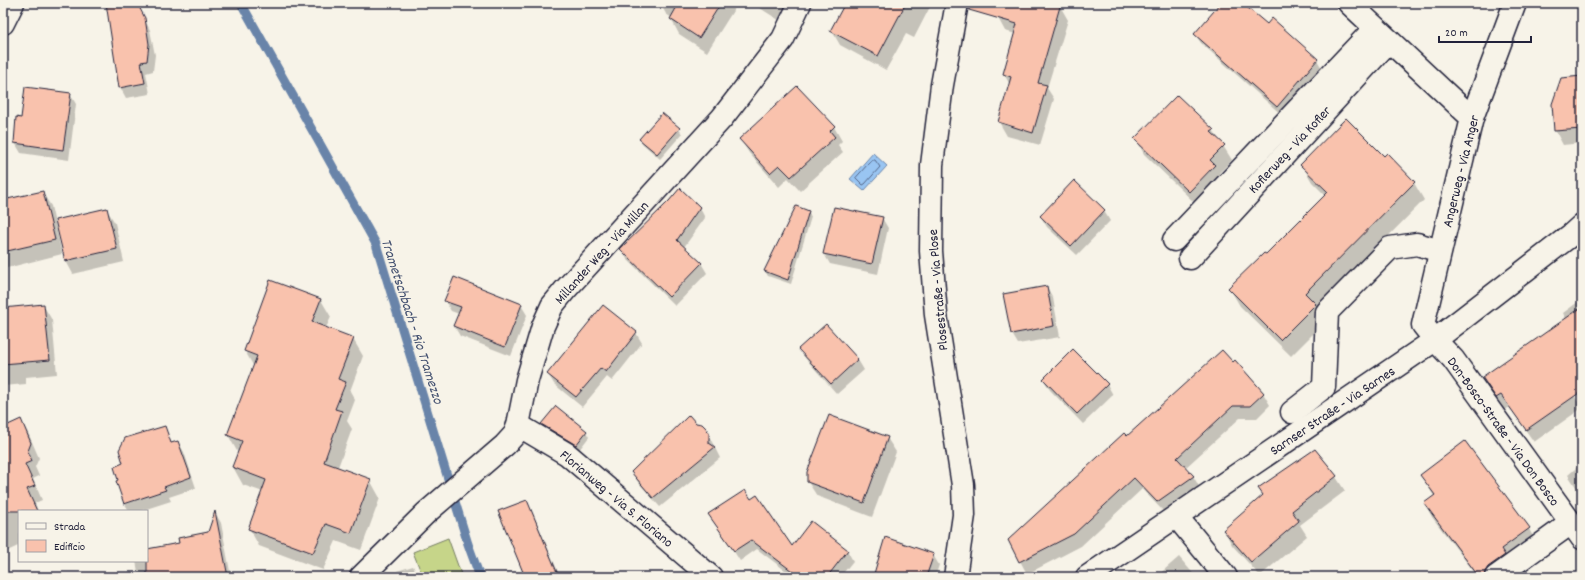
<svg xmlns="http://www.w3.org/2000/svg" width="1585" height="580" font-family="Dekko,sans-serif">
  <rect width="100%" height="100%" fill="#f7f3e8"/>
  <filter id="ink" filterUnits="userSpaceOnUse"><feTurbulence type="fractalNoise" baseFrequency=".025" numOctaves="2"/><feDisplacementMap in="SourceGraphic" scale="8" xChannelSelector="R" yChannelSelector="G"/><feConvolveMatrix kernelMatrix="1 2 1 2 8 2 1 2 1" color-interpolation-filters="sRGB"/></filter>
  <g filter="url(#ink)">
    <polygon fill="#c6d589" stroke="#747c62" points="448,538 462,577 423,577 413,552"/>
    <polygon fill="#99c5f2" stroke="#6984a9" points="873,153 887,166 864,191 850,179"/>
    <g fill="#0003">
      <polygon points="107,3 136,3 150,30 155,55 153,71 146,73 150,94 126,98 120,87"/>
      <polygon points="660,3 738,3 707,52 679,34 671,19 672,18 666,14"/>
      <polygon points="752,3 806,3 790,27"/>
      <polygon points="846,3 932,3 914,38 906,34 886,70 840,45 832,31"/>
      <polygon points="1002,3 1061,3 1060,6 1068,20 1047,88 1054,99 1040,145 1007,136 999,122 1010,85 1004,74 1016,34 1005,31 998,18"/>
      <polygon points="1222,3 1241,3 1267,26 1272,20 1317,60 1323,70 1283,116 1201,43 1195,34"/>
      <polygon points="1582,77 1582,143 1563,145 1555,130"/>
      <polygon points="70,94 76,104 69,160 21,153 15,143"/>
      <polygon points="834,127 842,141 838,145 843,152 800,191 788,178 779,187 749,153 740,139"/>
      <polygon points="679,129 682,134 660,159 643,144 640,139"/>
      <polygon points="1213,130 1232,160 1219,173 1223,180 1198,206 1144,154 1136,139"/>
      <polygon points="1384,157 1414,183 1424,200 1317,308 1325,322 1291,356 1240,306 1230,289 1266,256 1326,196 1312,182 1302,165"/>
      <polygon points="680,189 700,208 705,218 684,247 701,263 707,273 675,306 627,259 621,249"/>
      <polygon points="42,192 51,206 62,254 3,269 3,201"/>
      <polygon points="107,210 115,223 124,262 73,274 66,261"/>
      <polygon points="808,211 811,217 791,284 768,276 765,271"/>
      <polygon points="1104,211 1110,221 1077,255 1047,227 1041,217"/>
      <polygon points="882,218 888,228 878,274 830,264 824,254"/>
      <polygon points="1047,287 1053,298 1060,337 1018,344 1012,334 1005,295"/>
      <polygon points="1582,299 1582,388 1573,394 1582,408 1534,442 1509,407 1504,410 1483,378 1566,319 1563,313"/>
      <polygon points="321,300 331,317 326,328 353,339 363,356 350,391 355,400 347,421 352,429 338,467 370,480 380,498 361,550 336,541 323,570 259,546 249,528 263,492 243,485 233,467 238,453 228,435 254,367 245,351"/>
      <polygon points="445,301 521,305 527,315 511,356 460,336 454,326 459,314 451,311"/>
      <polygon points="43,305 52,320 57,374 26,377 26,384 3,386 3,309"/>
      <polygon points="603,306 636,333 642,343 612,381 607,377 582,407 554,384 548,374"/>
      <polygon points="826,325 858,360 864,370 837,394 806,359 800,349"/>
      <polygon points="1044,380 1107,384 1113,395 1083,424 1050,390"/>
      <polygon points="1263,393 1270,405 1257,418 1240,418 1185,468 1193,476 1200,488 1165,513 1142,489 1081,546 1027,574 1009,540 1127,438"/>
      <polygon points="21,420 29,435 39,458 35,467 39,476 33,479 42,500 35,503 38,511 19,511 19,549 18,546 3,553 3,428"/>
      <polygon points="542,424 586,432 589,437 579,450 545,429"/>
      <polygon points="696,424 708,434 720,458 660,507 638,482 632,472"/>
      <polygon points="164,427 172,444 178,442 184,452 196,488 169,497 171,501 140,511 129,511 125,504 117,482"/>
      <polygon points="887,438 896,452 872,517 817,496 808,482"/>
      <polygon points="1315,451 1336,477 1345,491 1300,525 1307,536 1260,576 1232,545 1224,530"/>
      <polygon points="1582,463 1582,496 1568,475"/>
      <polygon points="1421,475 1529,529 1536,542 1500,577 1478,577 1432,517 1425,504 1434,496"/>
      <polygon points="751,500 792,548 847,550 853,561 840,577 794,577 757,549 740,561 710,514"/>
      <polygon points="526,501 532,511 560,577 526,577"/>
      <polygon points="216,514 221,523 231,577 139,577 136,561 147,561 147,550 180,544 208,533"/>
      <polygon points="933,555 939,565 935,577 874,577"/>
      <polygon points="1179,557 1196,577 1156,577"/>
      <polygon points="413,566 419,577 395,577 397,571"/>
      <polygon points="82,574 84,577 72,577"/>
    </g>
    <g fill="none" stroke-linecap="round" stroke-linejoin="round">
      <polygon stroke="#526384" stroke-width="1" points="872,160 875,160 880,167 865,184 863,185 856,178"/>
      <polyline stroke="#6984a9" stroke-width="9" points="241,3 376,244 468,544 480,577"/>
    </g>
    <g fill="#f9c2ad" stroke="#22223b">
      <polygon points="106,3 137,3 145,18 149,44 147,61 141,62 145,83 119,88"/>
      <polygon points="679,3 721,3 699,38 670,19"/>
      <polygon points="845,3 906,3 878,56 830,31"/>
      <polygon points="970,3 1061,3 1038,83 1047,85 1033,133 998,122 1011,77 1003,74 1017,24 969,10"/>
      <polygon points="1221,3 1242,3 1267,24 1272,18 1318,59 1277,107 1194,34"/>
      <polygon points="1582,76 1582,129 1554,131 1552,104 1561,78"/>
      <polygon points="797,86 835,126 830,131 835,137 791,177 779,165 770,173 739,139"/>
      <polygon points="25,87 71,93 63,150 14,143 16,117 21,118"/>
      <polygon points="1177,95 1214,130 1211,132 1225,145 1210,160 1215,165 1189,192 1134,139"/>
      <polygon points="662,113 680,128 657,154 639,139"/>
      <polygon points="1346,118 1384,156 1387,153 1415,182 1305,293 1316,304 1280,340 1228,288 1264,253 1266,254 1328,192 1300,165"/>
      <polygon points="1074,180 1105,210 1071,246 1040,216"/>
      <polygon points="680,188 700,207 677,240 702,263 669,297 620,249 669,201"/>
      <polygon points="43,191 55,240 3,252 3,200"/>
      <polygon points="796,206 809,211 788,280 764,271"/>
      <polygon points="834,207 883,217 872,264 823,254"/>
      <polygon points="107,208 117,249 65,261 55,220"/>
      <polygon points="454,277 522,304 505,347 453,326 461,307 444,301"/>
      <polygon points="270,280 321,299 312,322 354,338 338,379 346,382 335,409 342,411 324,462 371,479 351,533 326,524 313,553 248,529 266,480 232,467 242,441 227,435 257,356 244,351"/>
      <polygon points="1047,286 1054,326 1011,334 1003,294"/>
      <polygon points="44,304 50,360 3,364 3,308"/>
      <polygon points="603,305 637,332 606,372 601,368 576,397 547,374"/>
      <polygon points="1582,307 1582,391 1526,430 1501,395 1496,398 1482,377"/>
      <polygon points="826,324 858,359 831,384 798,349"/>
      <polygon points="1073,349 1108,384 1077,414 1043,379"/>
      <polygon points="1222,350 1233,362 1235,360 1264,393 1250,406 1233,406 1177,458 1194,476 1157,502 1134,478 1074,534 1019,562 1008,540 1124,433 1127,436"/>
      <polygon points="556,406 587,431 576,445 541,424"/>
      <polygon points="3,413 8,425 21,419 31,443 28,451 32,461 25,464 35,486 27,489 37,511 3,511"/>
      <polygon points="689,415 696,423 702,424 706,428 709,433 709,443 715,447 653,498 631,472"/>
      <polygon points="829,415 888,437 864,503 807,482 807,472"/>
      <polygon points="165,426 171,443 178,441 191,477 164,487 166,490 124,504 116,481 118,480 114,467 123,463 119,450 125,438"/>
      <polygon points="1465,441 1530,528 1501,549 1505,555 1488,567 1485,572 1484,577 1479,577 1424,503 1435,495 1420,475"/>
      <polygon points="1315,449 1337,476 1292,511 1299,521 1251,562 1223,530 1263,495 1258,488"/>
      <polygon points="745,490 751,499 757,495 792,546 811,521 848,550 827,577 800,577 751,540 734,551 708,514"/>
      <polygon points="527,500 559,577 525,577 498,511"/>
      <polygon points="215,511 228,577 147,577 147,549 179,543 178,538 208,532"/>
      <polygon points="885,537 934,554 926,577 873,577"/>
    </g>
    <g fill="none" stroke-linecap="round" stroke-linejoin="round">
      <defs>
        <g id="minor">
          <polyline points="1349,3 1472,118"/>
          <polyline points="1515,3 1472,118 1423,325 1435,340 1453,359 1582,538"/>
          <polyline points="3,23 13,3"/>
          <polyline points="1174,240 1375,28"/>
          <polyline points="1190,258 1389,41"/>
          <polyline points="1292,412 1324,387 1327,312 1390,248 1417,244 1440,251"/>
          <polyline points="518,425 567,454 711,577"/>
          <polyline points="1177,517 1226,577"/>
          <polyline points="361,577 426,513 505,445 515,434 518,425 527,380 543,326 552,306 565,290 722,118 783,39 800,3"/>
          <polyline points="955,577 964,515 963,485 936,315 931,251 932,165 942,85 957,3"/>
          <polyline points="1087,577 1435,340 1571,235 1582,225"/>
          <polyline points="1496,577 1571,523"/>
        </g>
      </defs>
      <use href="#minor" stroke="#22223b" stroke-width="25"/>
      <use href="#minor" stroke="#f7f3e8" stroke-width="22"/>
    </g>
  </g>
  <g text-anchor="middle" stroke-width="3" stroke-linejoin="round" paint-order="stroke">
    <g font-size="14" fill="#22223b" stroke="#f7f3e8">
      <text transform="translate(1289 149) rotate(-47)" y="5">Koflerweg - Via Kofler</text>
      <text transform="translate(1460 171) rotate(-76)" y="5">Angerweg - Via Anger</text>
      <text transform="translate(601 252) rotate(-48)" y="5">Millander Weg - Via Millan</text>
      <text transform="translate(937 290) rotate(-95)" y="5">Plosestraße - Via Plose</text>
      <text transform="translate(1332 410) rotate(-34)" y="5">Sarnser Straße - Via Sarnes</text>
      <text transform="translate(1504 431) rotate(54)" y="5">Don-Bosco-Straße - Via Don Bosco</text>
      <text transform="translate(617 498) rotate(40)" y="5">Florianweg - Via S. Floriano</text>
    </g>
    <g font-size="15" font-style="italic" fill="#465372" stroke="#f7f3e8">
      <text transform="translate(413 321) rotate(72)" y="5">Trametschbach - Rio Tramezzo</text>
    </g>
  </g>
  <rect width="1585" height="580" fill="none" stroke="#f7f3e8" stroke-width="16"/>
  <rect x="8" y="8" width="1569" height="564" fill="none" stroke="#22223b" stroke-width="1.5" filter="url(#ink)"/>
  <rect x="18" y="510" width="130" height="52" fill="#f7f3e8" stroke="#a29fa3"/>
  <rect x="26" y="523" width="20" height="6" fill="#f7f3e8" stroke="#a29fa3"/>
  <text x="54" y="530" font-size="12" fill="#22223b">Strada</text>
  <rect x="26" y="540" width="20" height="12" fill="#f9c2ad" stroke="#a29fa3"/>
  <text x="54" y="550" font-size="12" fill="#22223b">Edificio</text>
  <path d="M1439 36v6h92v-6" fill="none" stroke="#22223b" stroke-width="2"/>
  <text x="1445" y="36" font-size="12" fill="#22223b" stroke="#f7f3e8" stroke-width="3" paint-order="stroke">20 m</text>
</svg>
